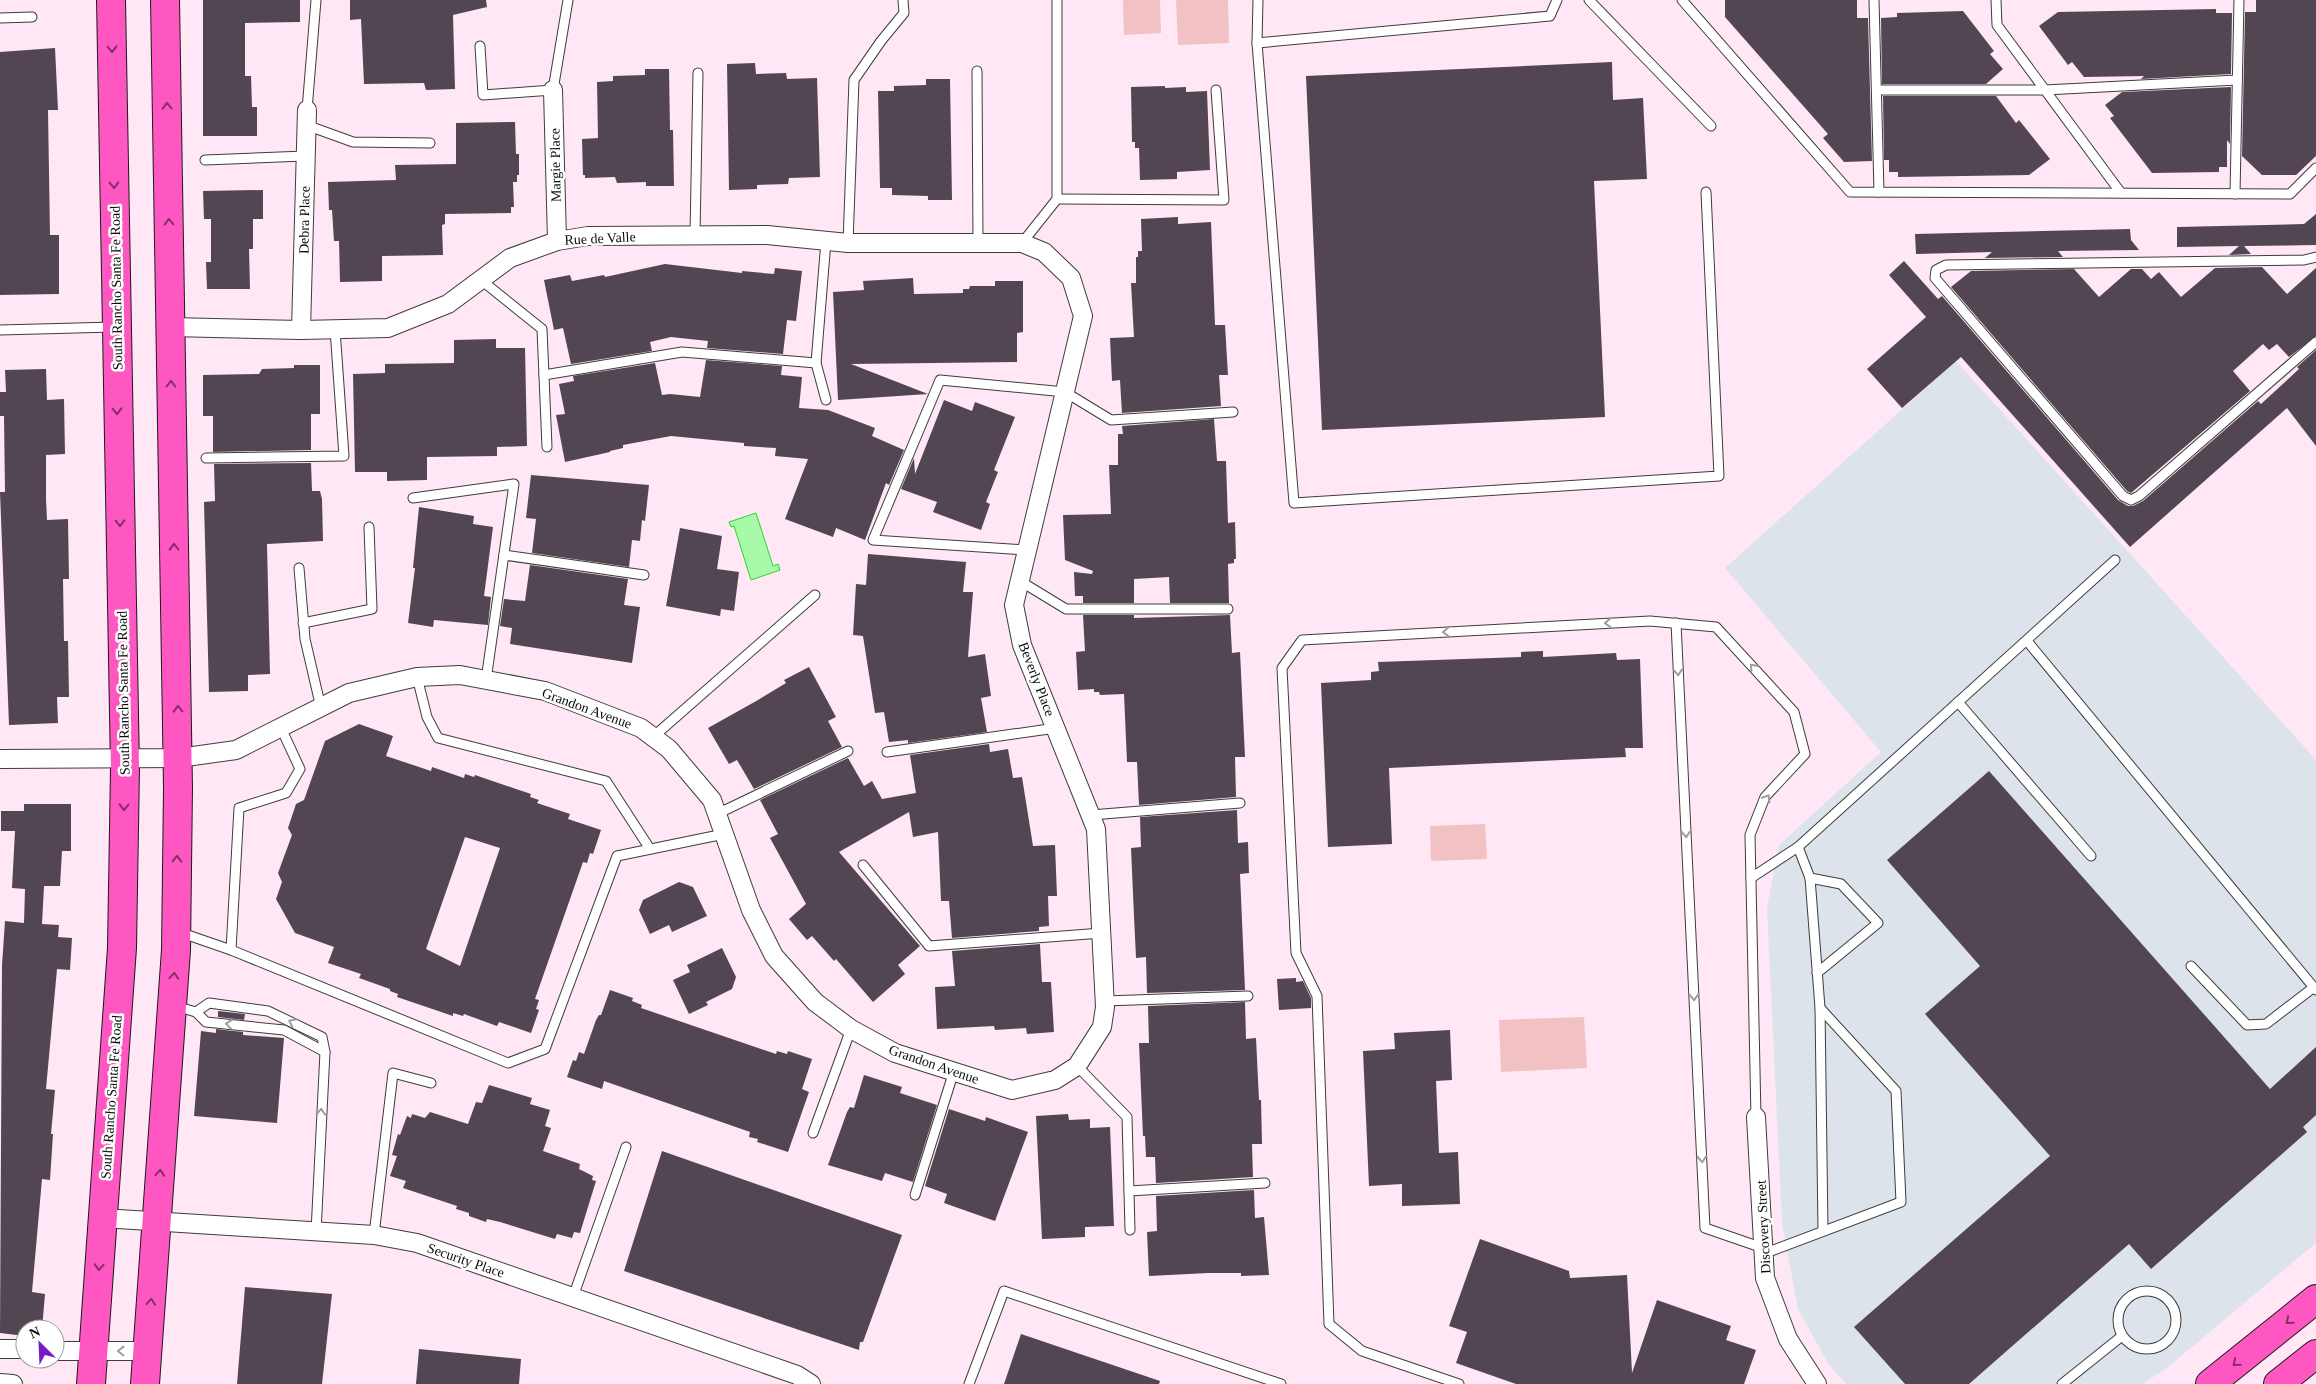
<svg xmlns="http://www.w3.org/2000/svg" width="2316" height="1384" font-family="Georgia,serif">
  <rect width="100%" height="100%" fill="#ffe7f5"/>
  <polygon fill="#dde3ea" points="1956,361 2316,760 2316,1243 2169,1366 2143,1384 1846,1384 1829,1365 1798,1309 1782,1223 1767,908 1779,845 1881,752 1725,568"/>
  <g fill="#f1c1c3">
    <polygon points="1123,0 1160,0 1161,33 1124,35"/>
    <polygon points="1176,0 1228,0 1229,43 1178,45"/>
    <polygon points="1485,824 1487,859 1431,861 1430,826"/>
    <polygon points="1584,1017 1587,1068 1501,1072 1499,1020"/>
  </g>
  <polygon fill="#a9faa8" stroke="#2bd52d" points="756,513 773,566 778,564 780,570 751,580 734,526 731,527 729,522"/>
  <g fill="#534653" fill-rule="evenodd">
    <polygon points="203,0 300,0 300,22 245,23 245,76 251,76 252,107 257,107 257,136 203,136"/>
    <polygon points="350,0 486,0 487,7 453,15 455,89 426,90 424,83 364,84 361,19 350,20"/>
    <polygon points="1725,0 1857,0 1857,18 1868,18 1872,161 1844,162 1823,138 1828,134 1725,17"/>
    <polygon points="2256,0 2316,0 2316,156 2296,175 2262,175 2242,156 2245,12 2256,12"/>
    <polygon points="2216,9 2216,13 2232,13 2231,74 2141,79 2144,76 2084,77 2072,62 2068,65 2039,26 2058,12"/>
    <polygon points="1963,11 1994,51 1990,54 2003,69 1986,84 1882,84 1881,18 1897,17 1897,13"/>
    <polygon points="55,48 58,110 48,110 50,235 59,235 59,294 0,295 0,52"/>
    <polygon points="1612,62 1613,100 1643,98 1647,179 1594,181 1605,417 1322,430 1306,76"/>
    <polygon points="755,63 756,74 786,73 787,79 817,78 820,177 789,178 788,184 757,185 757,189 729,190 727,64"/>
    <polygon points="645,69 669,69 670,130 673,130 674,186 646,186 646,182 617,183 615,177 585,178 585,175 583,175 582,139 598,138 597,82 613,81 613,76 645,75"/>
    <polygon points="926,79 950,79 952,200 928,200 928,196 892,195 892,188 880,188 878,91 894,91 894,86 926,85"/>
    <polygon points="1165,86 1165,88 1186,87 1186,92 1207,91 1210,170 1177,172 1177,179 1140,180 1139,148 1135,148 1135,142 1132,142 1131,87"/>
    <polygon points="2231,87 2230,144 2227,140 2227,167 2219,167 2219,172 2152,173 2110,118 2114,116 2105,105 2122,92"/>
    <polygon points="1883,96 1996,96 2016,123 2019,120 2050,159 2029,175 1898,177 1898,172 1889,172 1889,160 1884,160"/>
    <polygon points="515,122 516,154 519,154 519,175 517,175 517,182 513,182 514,207 511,207 511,213 445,214 445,224 442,225 443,255 382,256 382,281 340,282 339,241 334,241 332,210 329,210 328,182 396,180 395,165 456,164 456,123"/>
    <polygon points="263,190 263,219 253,219 253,249 249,249 250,289 207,289 206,262 211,262 211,219 204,219 203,191"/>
    <polygon points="2316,214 2316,245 2244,246 2251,254 2229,255 2239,246 2177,247 2177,227 2304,224"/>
    <polygon points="1178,217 1178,224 1211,222 1215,325 1225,325 1228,375 1219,375 1221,406 1122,413 1120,380 1112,381 1110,338 1134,337 1131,283 1136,283 1136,257 1138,257 1138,251 1142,251 1141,219"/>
    <polygon points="2130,229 2131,240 2139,250 2058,251 2063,257 1985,258 1992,252 1916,254 1915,234"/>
    <polygon points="1904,261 1938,299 1942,296 2118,500 2128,506 2133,506 2143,501 2258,401 2261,404 2299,369 2297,367 2316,350 2316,446 2287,408 2130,547 1961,357 1902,408 1867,369 1926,317 1889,275"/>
    <polygon points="665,264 742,273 742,271 774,274 775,268 802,271 796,321 787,320 783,354 707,348 708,341 671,337 650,342 652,351 571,364 563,328 554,330 544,280 570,275 572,281 604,275 605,277"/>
    <polygon points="2262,267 2287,294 2316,268 2316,336 2289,357 2277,344 2269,350 2263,344 2233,371 2250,391 2131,493 2127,491 1951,287 1971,271 2074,269 2099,297 2131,269 2142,269 2151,279 2159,272 2181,297 2215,268"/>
    <polygon points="913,278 914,294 963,293 963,289 969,289 970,286 995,286 995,281 1023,281 1023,332 1017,333 1017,362 851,364 928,394 838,400 833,292 864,290 863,281"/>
    <polygon points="496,339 496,348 525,348 527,446 497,447 497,456 427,457 427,480 387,481 387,472 355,472 353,374 385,373 385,364 454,363 454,340"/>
    <polygon points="706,360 782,366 781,375 802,377 799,408 828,410 875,428 872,436 904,450 889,485 886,483 865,540 836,528 833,537 785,519 808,459 775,456 776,448 744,446 744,443 671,436 623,445 623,448 610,451 610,452 565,462 556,415 565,414 559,384 574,381 573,376 655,363 662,395 670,394 700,397"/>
    <polygon points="294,365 320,365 320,414 311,414 311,450 213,452 213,416 203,416 203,375 259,374 262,369 294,368"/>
    <polygon points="46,369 47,400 64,399 65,454 46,455 46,499 47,520 68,519 69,579 63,579 64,641 68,641 69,697 57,697 58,723 9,725 0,492 5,492 4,416 0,416 0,392 6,392 5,370"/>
    <polygon points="944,400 972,411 975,402 1015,417 994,470 998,472 986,502 990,504 981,530 933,512 937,502 901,489 914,458 915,474"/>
    <polygon points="1214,419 1217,461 1226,461 1228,523 1235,522 1236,559 1234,559 1234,563 1228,564 1229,603 1170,603 1169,577 1134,579 1134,603 1083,603 1083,596 1075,596 1074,572 1092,574 1093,571 1065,560 1063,515 1111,514 1109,465 1118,465 1118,434 1123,434 1122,426"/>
    <polygon points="311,463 312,491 320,491 322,499 323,541 267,544 270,674 248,675 248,691 209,692 204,502 215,501 214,464"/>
    <polygon points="531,475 649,485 645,521 642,520 640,541 632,540 629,567 532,553 536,519 526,518"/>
    <polygon points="419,507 474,516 473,524 493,527 484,596 491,597 488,625 434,620 433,627 408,623 415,568 413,568"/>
    <polygon points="680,528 722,536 717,569 739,572 734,611 721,609 720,616 666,606"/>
    <polygon points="868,554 966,562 963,592 973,592 968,657 985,654 991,696 981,698 987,732 908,743 908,740 889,742 884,712 875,713 863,636 853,635 856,584 866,585"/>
    <polygon points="530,565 628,579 624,605 640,607 632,663 510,644 512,628 500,626 504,599 525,601"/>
    <polygon points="1083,615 1134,615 1134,618 1230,615 1232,653 1240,652 1245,757 1235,757 1236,797 1139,805 1137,762 1127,762 1124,694 1100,695 1099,692 1094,692 1094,689 1078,690 1076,652 1085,651"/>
    <polygon points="1543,651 1543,657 1616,653 1617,660 1640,659 1643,748 1625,748 1626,757 1389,768 1392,844 1328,847 1321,683 1371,680 1371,672 1379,671 1378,662 1521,657 1521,652"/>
    <polygon points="809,667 836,717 828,721 842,747 754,789 737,760 729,764 708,728 758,700 786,683 784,680"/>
    <path d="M359,724L393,736L386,756L431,771L432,767L464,778L465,774L474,777L475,775L531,794L530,797L539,800L537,803L570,814L568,819L601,830L593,854L590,853L587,863L583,862L576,882L535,999L539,1000L536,1009L539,1010L531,1033L499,1022L497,1026L464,1014L463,1016L453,1013V1016L397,997L398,994L390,991V989L359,978L361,974L328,963L334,947L295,933L276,899L282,882L278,873L292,835L288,828L296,804L304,800L325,741ZM465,837L500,848L460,966L426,949Z"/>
    <polygon points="989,744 990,752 1008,749 1013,778 1022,777 1033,846 1055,845 1057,896 1048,896 1049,926 1039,927 1039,931 952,938 949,901 941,901 938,832 913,837 909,812 839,852 920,946 898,965 905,974 873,1002 836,959 834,961 812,936 807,940 789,919 806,904 770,838 778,834 760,800 848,758 864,786 872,781 882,799 916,793 910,755"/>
    <polygon points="1989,771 2270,1089 2316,1047 2316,1115 2303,1127 2307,1132 2151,1269 2129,1244 1969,1384 1905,1384 1854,1327 2050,1156 1925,1014 1980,966 1887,860"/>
    <polygon points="24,804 71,804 71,851 62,851 60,886 44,886 42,924 59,925 58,937 72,938 70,970 57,969 46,1089 55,1090 51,1134 53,1134 50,1180 42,1179 32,1292 45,1294 42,1329 25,1329 25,1336 0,1333 2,965 5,921 24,923 25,889 12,888 15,831 1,831 1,811 24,811"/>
    <polygon points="1237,810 1238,843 1248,842 1249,873 1240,874 1245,990 1147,993 1146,957 1136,958 1134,916 1131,848 1141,847 1140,817"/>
    <polygon points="679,882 693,887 707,916 672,932 669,925 650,934 639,910 643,900"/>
    <polygon points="1040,944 1042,982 1051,982 1054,1032 1027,1034 1026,1028 995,1030 994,1026 937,1029 935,987 955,986 952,951"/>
    <polygon points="722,948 736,977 732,989 706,1002 708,1005 689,1014 673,980 690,972 687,965"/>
    <polygon points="1296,978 1296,982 1303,981 1311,998 1311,1008 1279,1010 1277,979"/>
    <polygon points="610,990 633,998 632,1001 642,1005 641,1008 776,1054 777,1051 787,1054 788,1051 812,1059 802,1089 809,1092 788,1152 757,1142 758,1139 749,1137 750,1132 604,1081 602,1089 567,1077 573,1060 576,1061 579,1052 584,1054 596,1020 599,1015 601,1015"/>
    <polygon points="1245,1002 1246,1039 1256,1038 1259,1100 1261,1100 1262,1144 1252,1144 1253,1177 1156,1183 1155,1157 1146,1157 1145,1136 1143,1136 1139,1043 1149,1043 1148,1006"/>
    <polygon points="218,1011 245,1014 244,1020 218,1017"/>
    <polygon points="216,1029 243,1032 243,1035 284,1038 277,1123 194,1116 201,1031 216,1033"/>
    <polygon points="1450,1030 1452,1080 1436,1081 1439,1153 1458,1152 1460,1204 1402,1206 1402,1184 1369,1186 1363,1051 1395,1049 1394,1033"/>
    <polygon points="864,1075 902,1087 900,1093 937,1105 913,1182 885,1173 882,1181 828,1165 847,1112 850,1107 854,1108"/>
    <polygon points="489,1085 532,1098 530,1104 550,1110 545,1126 551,1128 543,1151 580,1164 579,1169 593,1176 592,1180 596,1181 580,1233 574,1232 572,1238 557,1234 555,1239 500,1222 487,1219 486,1222 469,1216 469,1213 456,1209 457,1206 403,1188 406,1181 390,1176 397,1156 392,1155 398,1134 400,1135 407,1116 411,1118 412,1114 425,1118 430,1112 468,1124 476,1102 482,1103"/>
    <polygon points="949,1109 985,1121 986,1117 1028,1132 995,1221 944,1203 947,1194 925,1186"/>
    <polygon points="1068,1114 1069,1120 1090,1119 1090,1128 1110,1127 1114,1226 1085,1227 1085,1237 1042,1239 1036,1116"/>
    <polygon points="662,1151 902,1235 863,1342 860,1342 859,1350 624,1271"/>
    <polygon points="1254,1190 1255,1218 1264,1217 1269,1275 1241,1276 1241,1273 1208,1273 1149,1276 1147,1232 1157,1231 1156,1196"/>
    <polygon points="1480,1239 1569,1271 1570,1278 1627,1275 1632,1373 1657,1300 1731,1326 1726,1340 1756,1350 1744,1384 1516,1384 1456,1363 1467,1332 1449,1326"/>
    <polygon points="245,1287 332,1294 322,1384 237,1384"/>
    <polygon points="1021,1334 1160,1381 1159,1384 1004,1384"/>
    <polygon points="419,1349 521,1359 519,1384 416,1384"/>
  </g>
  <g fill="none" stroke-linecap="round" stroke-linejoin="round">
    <defs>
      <g id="service">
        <polyline points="1258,0 1257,43 1550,16 1557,0"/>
        <polyline points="1589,0 1711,126"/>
        <polyline points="1682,0 1850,192 2290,194 2316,168"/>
        <polyline points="1874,0 1879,192"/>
        <polyline points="1996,0 1997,25 2121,193"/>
        <polyline points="0,18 32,17"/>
        <polyline points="1257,43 1294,503 1719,476 1706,192"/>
        <polyline points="480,46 483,95 553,90 568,0"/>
        <polyline points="977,71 978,243"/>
        <polyline points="1877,90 2045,90 2237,80"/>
        <polyline points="307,110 316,0"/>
        <polyline points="306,125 353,142 430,143"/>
        <polyline points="205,160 305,156"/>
        <polyline points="2235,194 2239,0"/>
        <polyline points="1057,199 1224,200 1216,90"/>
        <polyline points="695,235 698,73"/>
        <polyline points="848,243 854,80 881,41 904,13 903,0"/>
        <polyline points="1022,243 1057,199 1057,0"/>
        <polyline points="2316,257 2304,260 1946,265 1936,270 1935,278 2123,496 2131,500 2139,496 2316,342"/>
        <polyline points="481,280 542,329 547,447"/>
        <polyline points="0,330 114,327"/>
        <polyline points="816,363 826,400"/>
        <polyline points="544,375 682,352 816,363 826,241"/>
        <polyline points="206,458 344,456 335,329"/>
        <polyline points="413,498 514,484 486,680"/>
        <polyline points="1027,550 873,540 940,380 1065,392 1111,420 1233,412"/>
        <polyline points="504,555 644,575"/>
        <polyline points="299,568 305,639 321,708"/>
        <polyline points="1020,581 1066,609 1228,609"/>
        <polyline points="303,623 372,609 369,527"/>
        <polyline points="1676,623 1705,1228 1763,1248"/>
        <polyline points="2027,641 2316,990"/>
        <polyline points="417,677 427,717 438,738 606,781 650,849"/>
        <polyline points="1958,702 2091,856"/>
        <polyline points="653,737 815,595"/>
        <polyline points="887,752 1056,728"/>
        <polyline points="717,814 848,751"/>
        <polyline points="1091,815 1240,803"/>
        <polyline points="1798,847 2115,560"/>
        <polyline points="863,865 929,946 1102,933"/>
        <polyline points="1751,878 1798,847 1810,878 1820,1008 1896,1091 1901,1202 1763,1254"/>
        <polyline points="1810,878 1841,884 1878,923 1817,973"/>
        <polyline points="179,932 231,950 508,1063 545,1049 617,856 724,834"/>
        <polyline points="231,950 239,808 286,793 300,769 281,728"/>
        <polyline points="2191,966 2247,1025 2266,1024 2314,987"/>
        <polyline points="1105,1001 1248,996"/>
        <polyline points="175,1006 196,1012 209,1003 268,1011 322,1037 325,1052 316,1232"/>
        <polyline points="1820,1008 1823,1231"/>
        <polyline points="196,1012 206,1022 284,1030 325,1052"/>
        <polyline points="1077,1066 1127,1117 1130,1230"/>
        <polyline points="813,1133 851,1029"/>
        <polyline points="1129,1191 1265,1183"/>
        <polyline points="915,1195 954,1071"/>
        <polyline points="374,1235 393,1073 431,1083"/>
        <circle cx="2147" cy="1320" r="29"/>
        <polyline points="573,1297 626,1147"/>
        <polyline points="969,1384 1004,1291 1281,1384"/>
        <polyline points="1459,1384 1362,1351 1329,1324 1317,996 1296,953 1282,668 1302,640 1650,621 1716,627 1794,712 1805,754 1765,797 1750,835 1756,1117"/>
        <polyline points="2062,1384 2122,1336"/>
      </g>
      <g id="minor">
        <polyline points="553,90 557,241"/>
        <polyline points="301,330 307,110"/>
        <polyline points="0,759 179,758 236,750 349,693 417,677 460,675 545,691 641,728 669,749 712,800 751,910 774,956 815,1002 851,1029 895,1053 1012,1090 1055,1080 1077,1066 1102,1027 1105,1007 1096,829 1022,645 1014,605 1083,316 1071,278 1044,252 1022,243 848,243 767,235 588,236 557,241 510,258 448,304 388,328 301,330 171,327"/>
        <polyline points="1756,1117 1765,1278 1788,1339 1817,1384"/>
        <polyline points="102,1218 374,1235 417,1243 797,1375 811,1384"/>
        <polyline points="0,1349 25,1349"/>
        <polyline points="55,1351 148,1351"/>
        <polyline points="0,1383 13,1384"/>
      </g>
      <g id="primary">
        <polyline points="91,1384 122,948 125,768 111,0"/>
        <polyline points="145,1384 176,950 178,788 165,0"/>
        <polyline points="2210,1384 2316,1299"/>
        <polyline points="2278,1384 2316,1354"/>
      </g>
    </defs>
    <use href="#service" stroke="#3d3d3d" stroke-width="11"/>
    <use href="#minor" stroke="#3d3d3d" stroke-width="20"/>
    <use href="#primary" stroke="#1b1b1b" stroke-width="30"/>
    <use href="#service" stroke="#fff" stroke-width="9"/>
    <use href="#minor" stroke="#fff" stroke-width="18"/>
    <use href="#primary" stroke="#ff57c1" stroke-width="28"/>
  </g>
  <defs><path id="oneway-chevron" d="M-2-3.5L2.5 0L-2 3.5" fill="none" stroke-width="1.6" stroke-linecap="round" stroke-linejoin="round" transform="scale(1.25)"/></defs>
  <g stroke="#843066">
    <use href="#oneway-chevron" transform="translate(112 49) rotate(89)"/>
    <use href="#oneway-chevron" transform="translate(167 106) rotate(-91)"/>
    <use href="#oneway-chevron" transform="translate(114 185) rotate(89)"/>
    <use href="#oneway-chevron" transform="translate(169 222) rotate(-91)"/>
    <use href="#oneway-chevron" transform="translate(171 384) rotate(-90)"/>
    <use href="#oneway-chevron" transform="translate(117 411) rotate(89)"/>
    <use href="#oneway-chevron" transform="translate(120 523) rotate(89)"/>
    <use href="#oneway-chevron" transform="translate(174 547) rotate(-91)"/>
    <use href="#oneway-chevron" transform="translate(178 709) rotate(-91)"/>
    <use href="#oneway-chevron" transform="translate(124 807) rotate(91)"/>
    <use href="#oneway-chevron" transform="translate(177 859) rotate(-89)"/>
    <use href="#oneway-chevron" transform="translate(174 976) rotate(-86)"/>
    <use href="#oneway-chevron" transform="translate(160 1173) rotate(-86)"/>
    <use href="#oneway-chevron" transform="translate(99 1267) rotate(94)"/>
    <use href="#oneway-chevron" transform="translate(151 1302) rotate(-86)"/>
    <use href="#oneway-chevron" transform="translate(2289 1321) rotate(141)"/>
    <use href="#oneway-chevron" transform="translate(2236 1363) rotate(141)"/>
  </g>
  <g stroke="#9d9d9d">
    <use href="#oneway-chevron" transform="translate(1608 623) rotate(177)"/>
    <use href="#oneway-chevron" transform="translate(1446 632) rotate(177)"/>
    <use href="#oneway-chevron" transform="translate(1753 667) rotate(-132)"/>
    <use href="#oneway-chevron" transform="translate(1678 672) rotate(87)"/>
    <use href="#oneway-chevron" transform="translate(1767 798) rotate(-58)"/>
    <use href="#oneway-chevron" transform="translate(1686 834) rotate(87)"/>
    <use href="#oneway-chevron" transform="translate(1694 997) rotate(87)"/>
    <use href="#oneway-chevron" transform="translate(292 1022) rotate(-154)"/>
    <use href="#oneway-chevron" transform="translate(229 1024) rotate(-174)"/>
    <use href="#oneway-chevron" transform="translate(321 1112) rotate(-87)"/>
    <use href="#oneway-chevron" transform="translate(1702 1159) rotate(87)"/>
    <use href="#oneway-chevron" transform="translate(121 1351) rotate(-179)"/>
  </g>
  <g text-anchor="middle" stroke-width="5" stroke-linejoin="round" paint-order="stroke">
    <g font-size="14" fill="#0a0a0a" stroke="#fff">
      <text transform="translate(555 165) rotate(-91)" y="5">Margie Place</text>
      <text transform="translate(304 220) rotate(-89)" y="5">Debra Place</text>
      <text transform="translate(600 238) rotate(-3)" y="5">Rue de Valle</text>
      <text transform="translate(116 288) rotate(-91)" y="5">South Rancho Santa Fe Road</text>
      <text transform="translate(1037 679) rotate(69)" y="5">Beverly Place</text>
      <text transform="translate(123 693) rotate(-91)" y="5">South Rancho Santa Fe Road</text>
      <text transform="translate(587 708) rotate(20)" y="5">Grandon Avenue</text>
      <text transform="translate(934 1064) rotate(19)" y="5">Grandon Avenue</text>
      <text transform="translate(111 1097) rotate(-86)" y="5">South Rancho Santa Fe Road</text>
      <text transform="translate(1763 1227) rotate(-93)" y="5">Discovery Street</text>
      <text transform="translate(466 1260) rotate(19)" y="5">Security Place</text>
    </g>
  </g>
  <g transform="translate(40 1344) rotate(336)"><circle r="24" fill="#ffffff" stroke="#9d9d9d"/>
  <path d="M0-4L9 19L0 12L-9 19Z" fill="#791bc0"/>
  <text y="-8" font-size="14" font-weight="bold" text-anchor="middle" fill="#0a0a0a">N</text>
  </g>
</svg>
